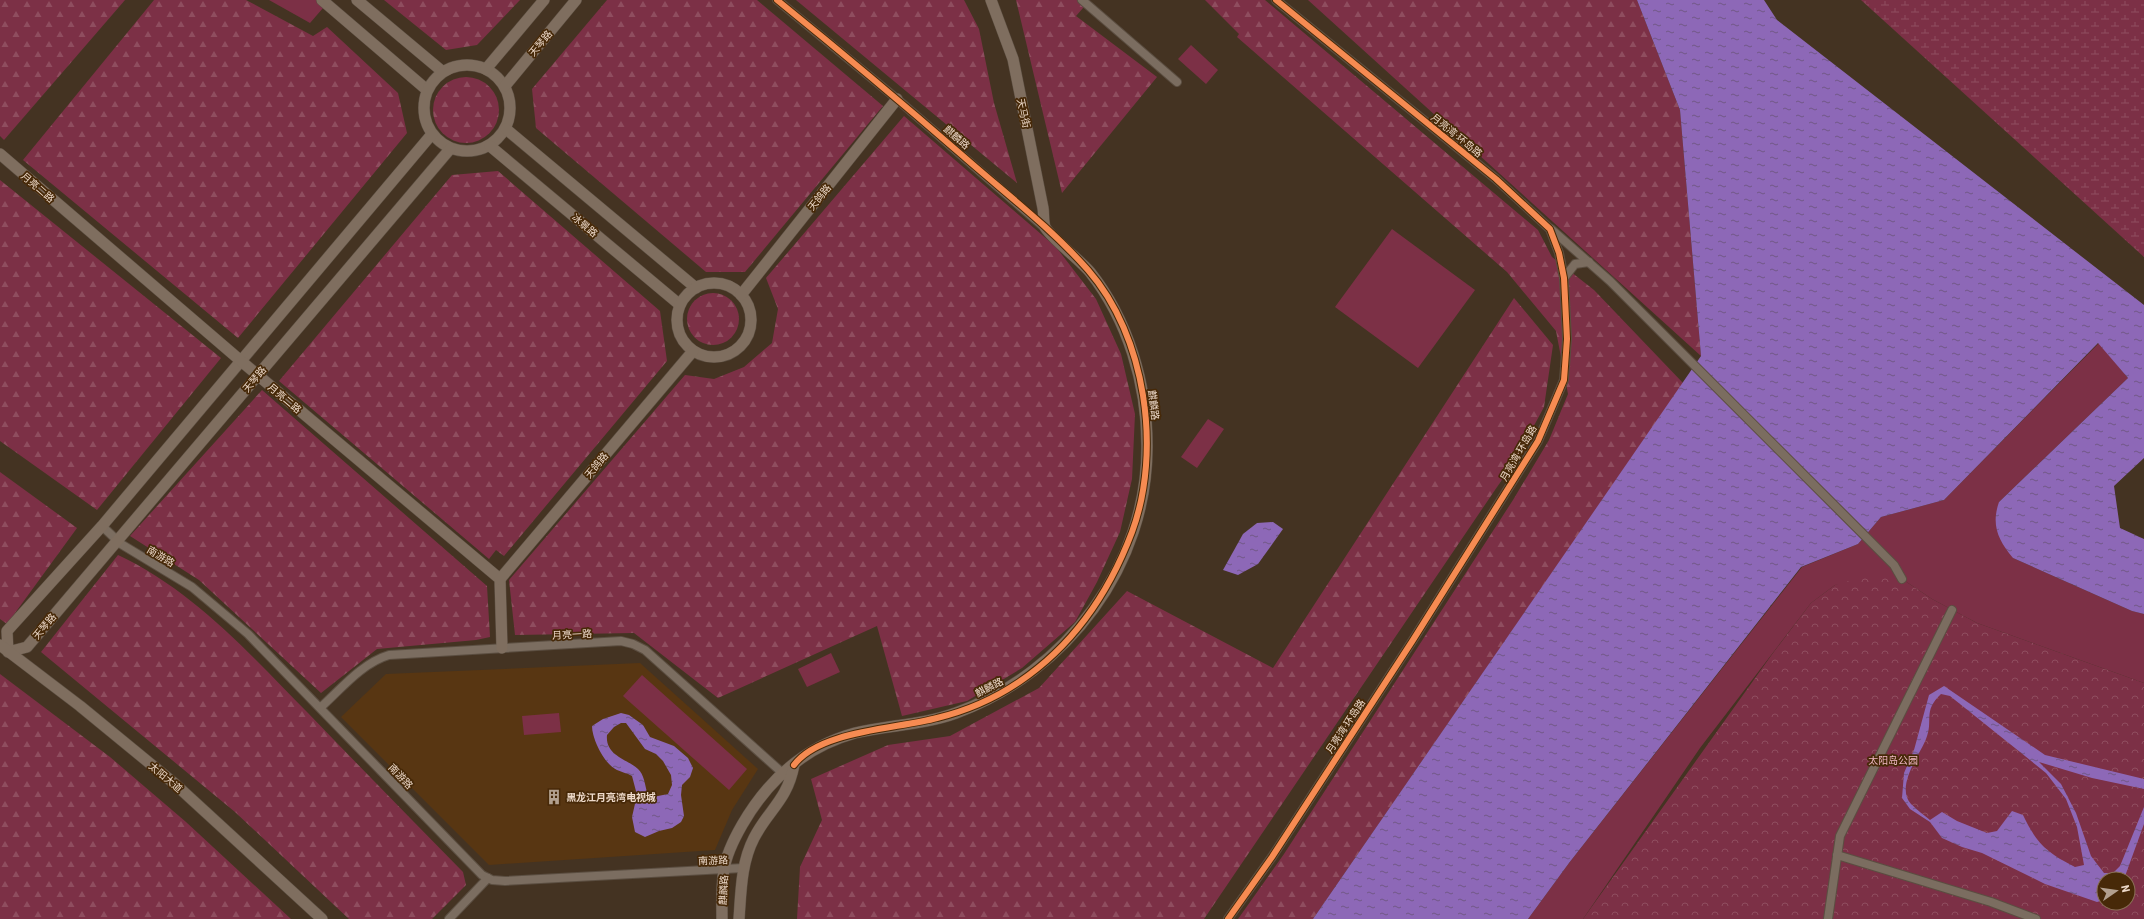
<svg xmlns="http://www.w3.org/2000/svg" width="2144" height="919" font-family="'Roboto Condensed','Noto Sans SC',sans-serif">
  <defs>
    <pattern id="forest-firs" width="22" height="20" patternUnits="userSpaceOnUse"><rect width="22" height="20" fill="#7c3046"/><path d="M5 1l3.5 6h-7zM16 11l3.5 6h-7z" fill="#8f4d5f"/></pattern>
    <pattern id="wetland-marsh" width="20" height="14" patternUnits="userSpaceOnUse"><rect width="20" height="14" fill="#7c3046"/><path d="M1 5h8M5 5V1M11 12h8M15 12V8" fill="none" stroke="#8f4d5f"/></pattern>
    <pattern id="park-crowns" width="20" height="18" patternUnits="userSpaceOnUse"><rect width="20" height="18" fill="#7c3046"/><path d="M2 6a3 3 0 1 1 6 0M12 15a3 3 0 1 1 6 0" fill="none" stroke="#8f4d5f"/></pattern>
    <pattern id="water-ripples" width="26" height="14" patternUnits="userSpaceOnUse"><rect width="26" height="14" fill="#8d68b7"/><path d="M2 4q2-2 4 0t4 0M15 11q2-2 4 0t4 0" fill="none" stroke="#715886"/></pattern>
  </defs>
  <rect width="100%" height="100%" fill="#432"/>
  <polygon fill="#583612" points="640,663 758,769 732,810 715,850 489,865 341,717 386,674"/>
  <g fill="#7c3046">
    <polygon points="269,0 330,0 310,23"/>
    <polygon points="1191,45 1218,70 1206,84 1178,59"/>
    <polygon points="1392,229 1475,290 1418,368 1335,307"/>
    <polygon points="2099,343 2128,378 1999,502 2013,558 2132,611 2144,614 2144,683 1977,623 1932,599 1902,579 1835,585 1811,603 1700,748 1583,919 1528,919 1569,863 1802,567 1858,544 1881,517 1944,500"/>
    <polygon points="1208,419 1224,429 1197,468 1181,457"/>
    <polygon points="831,653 840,672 807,687 798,669"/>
    <polygon points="642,675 747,769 729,790 623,696"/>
    <polygon points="559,713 561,732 524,735 522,716"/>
  </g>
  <g fill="url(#forest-firs)">
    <polygon points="0,0 125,0 4,140 0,136"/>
    <polygon points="154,0 246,0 313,36 327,27 398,93 407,133 238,338 23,160"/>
    <polygon points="384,0 520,0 477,45 446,50"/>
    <polygon points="607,0 757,0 883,106 745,272 706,272 536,128 532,89"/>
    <polygon points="796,0 964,0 979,29 994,103 1017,183"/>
    <polygon points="1016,0 1090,0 1076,16 1157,77 1062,193"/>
    <polygon points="1205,0 1265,0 1538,230 1552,257 1594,290 1683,383 1313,919 1238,919 1284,854 1513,500 1549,440 1568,394 1556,331 1507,272 1237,37 1239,34"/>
    <polygon points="1308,0 1637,0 1680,110 1701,356"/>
    <circle cx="466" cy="110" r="33"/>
    <polygon points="904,116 1056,247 1096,299 1121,354 1135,414 1132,479 1120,532 1097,582 1075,622 1022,668 967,701 902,716 877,626 718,698 634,633 515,635 509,580 685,375 714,379 744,367 772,343 778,309 766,278"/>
    <polygon points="498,171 660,311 667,361 504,556 496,550 489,559 279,381 452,175"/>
    <polygon points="0,180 221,358 97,510 0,441"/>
    <circle cx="713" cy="319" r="26"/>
    <polygon points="1514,298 1553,345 1544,407 1516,459 1204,919 797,919 800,867 822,820 811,779 888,745 950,736 1039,688 1127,591 1273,668"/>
    <polygon points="262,390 487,586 490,637 476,640 377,649 321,693 199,580 130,536"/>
    <polygon points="0,472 77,528 7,624 0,619"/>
    <path d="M118,555C193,590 251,655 308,713C359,766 411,819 463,872L466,885L432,919H349L235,812L41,652Z"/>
    <polygon points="0,674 110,757 186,822 291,919 0,919"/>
  </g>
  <polygon fill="url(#wetland-marsh)" points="1861,0 2144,0 2144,257"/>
  <path fill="url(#park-crowns)" fill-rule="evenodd" d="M1865,576L1902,579L1932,599L1977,623L2144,683V919H1583L1773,653L1811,603L1835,585ZM2104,879H2128V903H2104Z"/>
  <g fill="url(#water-ripples)" fill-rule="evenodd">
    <path d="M1637,0H1764L1777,20L2144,305V458L2114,486L2120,528L2144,539V614L2132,611L2013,558C1998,540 1991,525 1999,502L2128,378L2098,343L1944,500L1881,517L1858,544L1801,567L1569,863L1528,919H1313L1701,356L1680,110Z"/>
    <polygon points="1273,522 1283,529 1258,564 1238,575 1223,570 1243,534 1257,523"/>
    <path d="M1944,686L2045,755L2144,779V789L2092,778L2039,762L2061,784L2076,813L2091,856L2104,873H2113L2120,866L2144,807V824L2124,879H2104V900L2097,902L2045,884L1982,853L1962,847L1942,838L1930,822L1910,809L1902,798L1904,773L1914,750L1929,695ZM1941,694L1950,696L2046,773L2066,799L2077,827L2084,865L2075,867C2046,852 2037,844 2023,815L2012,811L1997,831L1987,833L1957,821L1942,812L1930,820C1924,815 1917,810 1911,804C1895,786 1920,755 1926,739C1934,720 1922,712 1941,694Z"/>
    <path d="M621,713L629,715L643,725L650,737L674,746L688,758L693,768L690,777L682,785L681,795L684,816L681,822L672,828L659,831L645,837L635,832L632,817L637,795L632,776C627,773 621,772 617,770C604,764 592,739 592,726L603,719ZM621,723H626L645,749L656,754L663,761L671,775L672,785L668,794L653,797L647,792C645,785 644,774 638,769C627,759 605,756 607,735L614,727Z"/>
  </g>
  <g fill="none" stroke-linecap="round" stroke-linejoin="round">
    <defs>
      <g id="street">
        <polyline points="777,0 897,99 1045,228"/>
        <polyline points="1082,0 1177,82"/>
        <polyline points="1551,229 1610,281 1894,565 1902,579"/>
        <polyline points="1564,278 1575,264 1589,262"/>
        <polyline points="102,526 121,544 192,587 248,634 482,875 492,880 505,881 743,868"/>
        <path d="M321,707C341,689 362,663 389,655L621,641L633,644L645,650L787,777"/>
        <polyline points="1837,855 1991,902 2036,919"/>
        <polyline points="449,919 488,878"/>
        <polyline points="1228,919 1272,857 1413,640 1538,441 1564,380 1567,339 1564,278 1559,253 1550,229 1496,179 1276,0"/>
        <polyline points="1828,919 1840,836 1952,610"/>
      </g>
      <g id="secondary">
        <polyline points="322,0 427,90"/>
        <polyline points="357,0 443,72"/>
        <circle cx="467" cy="108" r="43"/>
        <polyline points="486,69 544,0"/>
        <polyline points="505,86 576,0"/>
        <polyline points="506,129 696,288"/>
        <polyline points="432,134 102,526 7,631 8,652 27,647 450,149"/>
        <polyline points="490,146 680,305"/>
        <polyline points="0,154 241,361 500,579 502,648"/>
        <circle cx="714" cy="320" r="37"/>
        <polyline points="741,295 897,99"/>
        <polyline points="500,579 693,351"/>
        <polyline points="0,645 80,706 175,784 322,919"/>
        <path d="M722,919C722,903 721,886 724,870C726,855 734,839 742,825C768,780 804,747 855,733C889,725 923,725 956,713C1067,672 1148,565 1147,445C1147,384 1128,320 1090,272C1081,261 1049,236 1045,227C1043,222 1044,213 1043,208L1013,59L991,0"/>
        <path d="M739,919C741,892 741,863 754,838C769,809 787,801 794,765"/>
      </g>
    </defs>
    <use href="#street" stroke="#5b4e41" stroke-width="10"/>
    <use href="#secondary" stroke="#5b4e41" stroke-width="12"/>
    <use href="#street" stroke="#7b6d60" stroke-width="8"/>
    <use href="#secondary" stroke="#7f6e5f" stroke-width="11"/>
    <defs>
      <g id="cycleway">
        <path d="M777,0C840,51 902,103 963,156C1005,193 1051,228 1088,270C1146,336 1162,451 1132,532C1109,593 1074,645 1019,682C994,699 966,711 937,718C898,729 820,730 794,765"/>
        <polyline points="1228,919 1272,857 1413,640 1538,441 1564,380 1567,339 1564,278 1559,253 1550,229 1496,179 1276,0"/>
      </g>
    </defs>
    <use href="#cycleway" stroke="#472908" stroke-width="8"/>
    <use href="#cycleway" stroke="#f68b52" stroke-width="6"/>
  </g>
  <defs>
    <symbol id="building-bare" viewBox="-9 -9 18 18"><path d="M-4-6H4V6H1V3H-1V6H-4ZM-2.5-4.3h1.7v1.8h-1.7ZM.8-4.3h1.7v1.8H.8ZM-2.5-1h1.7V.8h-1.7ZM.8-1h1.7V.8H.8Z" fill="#b2a08f" stroke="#472908" stroke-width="2.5" paint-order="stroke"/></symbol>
  </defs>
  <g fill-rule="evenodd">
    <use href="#building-bare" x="543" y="786" width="22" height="22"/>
  </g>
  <g text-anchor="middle" stroke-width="3.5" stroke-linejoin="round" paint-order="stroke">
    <g font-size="10" fill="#eedaca" stroke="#472908">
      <text transform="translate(540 43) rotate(-50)" y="4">天琴路</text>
      <text transform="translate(1024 113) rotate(78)" y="4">天马街</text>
      <text transform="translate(1457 135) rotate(39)" y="4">月亮湾·环岛路</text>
      <text transform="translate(957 137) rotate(41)" y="4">麒麟路</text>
      <text transform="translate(38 187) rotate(41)" y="4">月亮二路</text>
      <text transform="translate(819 197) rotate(-51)" y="4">天鸽路</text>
      <text transform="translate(585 225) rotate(40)" y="4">冰景路</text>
      <text transform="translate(254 379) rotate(-50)" y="4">天琴路</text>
      <text transform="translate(285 398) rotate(40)" y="4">月亮二路</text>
      <text transform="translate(1154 405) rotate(83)" y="4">麒麟路</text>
      <text transform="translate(1518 453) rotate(-60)" y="4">月亮湾·环岛路</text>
      <text transform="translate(596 465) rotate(-50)" y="4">天鸽路</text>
      <text transform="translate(161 556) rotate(31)" y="4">南游路</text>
      <text transform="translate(44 626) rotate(-50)" y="4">天琴路</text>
      <text transform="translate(572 634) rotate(-3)" y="4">月亮一路</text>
      <text transform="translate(989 687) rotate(-27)" y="4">麒麟路</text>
      <text transform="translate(1345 726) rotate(-57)" y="4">月亮湾·环岛路</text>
      <text transform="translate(401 776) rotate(46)" y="4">南游路</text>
      <text transform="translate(166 777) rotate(40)" y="4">太阳大道</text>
      <text transform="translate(713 860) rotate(-2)" y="4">南游路</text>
      <text transform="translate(723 890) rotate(-87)" y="4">麒麟路</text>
    </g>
    <g font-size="10" fill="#f0b8c5" stroke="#472908">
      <text x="1893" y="764">太阳岛公园</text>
    </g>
    <g font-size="10" font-weight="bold" fill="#eedaca" stroke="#472908" text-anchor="start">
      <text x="566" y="801">黑龙江月亮湾电视城</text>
    </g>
  </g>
  <g transform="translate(2116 891) rotate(77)"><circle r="19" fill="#472908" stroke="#8a7056"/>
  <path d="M0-3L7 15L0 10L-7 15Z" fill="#b2a08f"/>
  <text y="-6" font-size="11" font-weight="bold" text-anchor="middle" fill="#eedaca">N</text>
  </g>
</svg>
